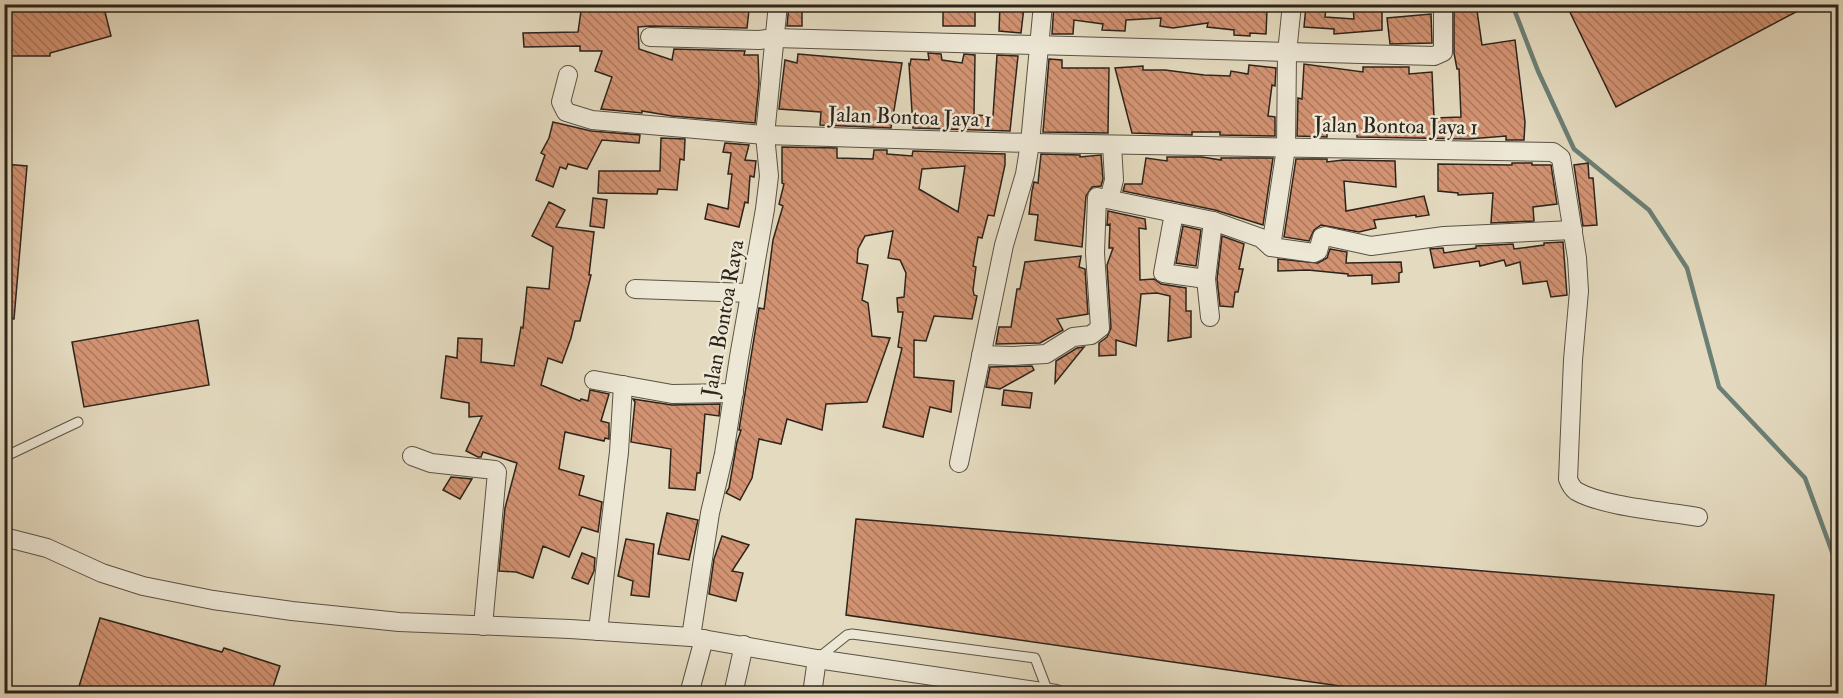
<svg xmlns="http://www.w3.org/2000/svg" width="1843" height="698" font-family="'IM FELL Double Pica',serif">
  <defs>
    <pattern id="building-back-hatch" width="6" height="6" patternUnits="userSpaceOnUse" patternTransform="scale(1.5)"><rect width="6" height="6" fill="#d39373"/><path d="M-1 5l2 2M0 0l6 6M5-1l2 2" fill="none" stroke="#ab785e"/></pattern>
  </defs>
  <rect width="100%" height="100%" fill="#e4dabf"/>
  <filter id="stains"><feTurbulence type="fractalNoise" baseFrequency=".00333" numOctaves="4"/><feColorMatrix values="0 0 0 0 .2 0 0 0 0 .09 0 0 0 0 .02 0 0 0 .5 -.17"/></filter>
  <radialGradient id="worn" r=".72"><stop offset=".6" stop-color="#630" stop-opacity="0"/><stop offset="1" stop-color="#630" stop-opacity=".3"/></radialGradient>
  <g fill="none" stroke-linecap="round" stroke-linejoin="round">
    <polyline stroke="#6b7f75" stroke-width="4.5" points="1512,4 1538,71 1574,149 1649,210 1687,268 1719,387 1805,478 1838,568"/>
  </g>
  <g fill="url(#building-back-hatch)" stroke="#2c241b" stroke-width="1.5" fill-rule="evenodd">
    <polygon points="4,4 51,4 51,11 75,4 103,4 111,36 50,53 50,56 4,56"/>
    <polygon points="582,4 690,4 749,10 747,28 650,26 638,27 639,49 672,60 674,49 745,51 744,55 758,55 759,83 755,123 672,116 642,111 642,113 601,109 612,77 595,71 602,51 580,51 580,46 524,47 523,33 578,32"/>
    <polygon points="789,4 802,4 802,26 787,26"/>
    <rect x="943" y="4" width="32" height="22"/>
    <polygon points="1054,4 1176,4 1176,8 1216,4 1251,7 1251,9 1267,10 1266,34 1250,33 1250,36 1234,35 1234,30 1207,27 1208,23 1173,28 1160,26 1161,18 1126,20 1125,31 1102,30 1103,24 1074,20 1073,34 1052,34"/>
    <polygon points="1454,4 1476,4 1482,45 1515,40 1525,122 1524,140 1506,140 1506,136 1469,139 1357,137 1357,134 1327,132 1327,137 1297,136 1298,98 1302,99 1304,64 1363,72 1363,67 1409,67 1409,74 1432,72 1434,118 1461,117 1459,69 1457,69 1454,53"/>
    <polygon points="1566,4 1811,4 1616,107"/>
    <polygon points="1000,5 1024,7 1021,33 999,31"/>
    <polygon points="1382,5 1382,30 1334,34 1334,29 1304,27 1306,6 1326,8 1325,17 1354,19 1353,8"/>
    <polygon points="1431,14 1432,43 1390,44 1387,18"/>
    <polygon points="928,53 941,54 942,60 962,63 964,54 975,55 974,115 993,116 997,55 1018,56 1010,131 913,128 909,64 910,65 911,59 929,60"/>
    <polygon points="798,54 902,63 891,128 820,125 821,112 779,109 785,60 797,63"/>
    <polygon points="1049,59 1062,60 1062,68 1109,68 1108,133 1043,132"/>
    <polygon points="1249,65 1276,68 1275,86 1272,85 1268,116 1275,117 1275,136 1220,135 1220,132 1192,132 1192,135 1132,133 1115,68 1143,66 1143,70 1165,70 1204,75 1230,76 1231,71 1248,74"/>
    <polygon points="553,122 591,131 640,135 639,143 602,140 587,169 568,164 566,169 560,167 553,187 536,180 545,155 541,153 549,138"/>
    <polygon points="661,138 685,139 684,160 680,159 677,190 658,189 657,194 598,193 599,171 660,171"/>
    <polygon points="725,143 749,145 745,160 756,161 754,177 750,176 748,203 745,202 739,227 705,219 708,204 728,209 732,174 728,174 731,153 723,152"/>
    <path d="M782,147L837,148V158L873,159L874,150H887V154L912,156L913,151L1005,154V165L994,216L988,215L982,238L978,237L973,266L976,267L973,290L974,295L977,296L972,319L934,316L926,341L914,340V377L954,381L951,412L930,407L923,437L883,427L902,348L898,347L903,312H898L897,298L904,297L906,273L900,260L888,258L893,231L865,236L858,249L857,263L868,265L862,300L868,303L872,336L890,338L867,402L826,404L822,430L787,419L781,444L759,439L752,478L740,500L726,493L729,488L737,442L741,430H739L759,308L764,309L773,240L783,206L779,204L784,184L782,183ZM965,166L958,212L919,189L922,169Z"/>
    <polygon points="1041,154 1080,155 1080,157 1101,155 1103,179 1101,186 1092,187 1086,196 1082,247 1035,240 1038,215 1029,214 1032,191 1034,182 1038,183"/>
    <polygon points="1167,157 1202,157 1221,160 1221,158 1273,158 1263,225 1215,210 1123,191 1125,184 1142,184 1146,158 1167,161"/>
    <polygon points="1296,159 1327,159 1327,162 1343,160 1395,161 1396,187 1344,181 1346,211 1424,196 1429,215 1416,217 1416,215 1374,220 1376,228 1359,232 1321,225 1314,230 1309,241 1284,237"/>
    <polygon points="1512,163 1532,163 1532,165 1551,165 1557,204 1533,207 1534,221 1491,223 1493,193 1458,195 1458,193 1438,191 1438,164 1512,165"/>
    <polygon points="1588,163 1589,178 1593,178 1597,225 1583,226 1574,165"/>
    <polygon points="4,164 27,166 14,319 4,318"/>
    <polygon points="593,198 607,200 604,228 590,226"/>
    <polygon points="549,202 565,210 556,227 594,232 589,275 591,275 580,321 575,321 571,338 562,363 548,358 541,385 580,401 581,399 588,401 590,390 609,394 601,421 609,423 609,439 605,438 604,441 565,432 559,469 584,476 579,495 602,502 598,532 582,527 569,557 543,546 533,578 516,572 499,571 505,508 517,463 483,452 481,457 478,457 466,451 482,416 469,417 469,403 441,398 446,356 457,358 458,338 482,339 481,362 514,366 521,327 523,328 527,287 549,289 553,247 532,236"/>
    <polygon points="1108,211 1145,219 1146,229 1139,228 1140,280 1154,279 1161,284 1186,288 1186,311 1191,311 1191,337 1168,341 1170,296 1157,293 1141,294 1136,346 1116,340 1116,355 1099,356 1099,343 1107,337 1111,328 1107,265 1113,248 1109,248 1110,224 1107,225"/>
    <polygon points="1183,226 1201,230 1196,266 1176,263"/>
    <polygon points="1222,236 1244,244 1239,269 1243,269 1238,292 1235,292 1233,307 1220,306 1217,279"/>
    <polygon points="1563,242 1567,295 1551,297 1547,281 1523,284 1520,262 1506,266 1504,260 1480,266 1479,261 1434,268 1430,249 1443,248 1444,253 1476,248 1476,246 1513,244 1514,249 1544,245 1544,243"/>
    <polygon points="1330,249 1347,252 1346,263 1401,262 1402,272 1399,273 1399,282 1372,284 1372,275 1348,276 1348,274 1308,270 1278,271 1278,259 1318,263 1327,258"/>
    <polygon points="1081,256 1079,267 1085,269 1088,314 1057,319 1063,330 1040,343 996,344 999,327 1011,327 1017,289 1020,289 1025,262"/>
    <polygon points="198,320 209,385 84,407 72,342"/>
    <polygon points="1084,347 1055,383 1056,361 1077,348"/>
    <polygon points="1032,366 1034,370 1000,389 986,387 990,367"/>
    <polygon points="1004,390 1032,393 1030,408 1002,405"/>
    <polygon points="633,399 672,405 720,404 719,416 705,414 700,473 697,473 695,490 669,488 671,449 631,442 635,402"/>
    <polygon points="451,477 472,479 460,499 443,490"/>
    <polygon points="667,513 698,520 689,560 658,554"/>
    <polygon points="856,519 1774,595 1765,693 1389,693 846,615"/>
    <polygon points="722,536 749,545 732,571 743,573 736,601 709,594 714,559"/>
    <polygon points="626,539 654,544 649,597 631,595 633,581 618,576"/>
    <polygon points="582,553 595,558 594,571 588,584 572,578"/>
    <polygon points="100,618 222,652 224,648 280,666 271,693 77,693"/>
  </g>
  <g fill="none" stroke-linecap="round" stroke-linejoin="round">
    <defs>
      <g id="lane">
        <polyline points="4,457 78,422"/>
        <polyline points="817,659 847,635 852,634 1035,658 1048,692"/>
      </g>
      <g id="street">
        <polyline points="650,37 759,40 775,38 1434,56 1443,52 1443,4"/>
        <path d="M568,75L561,102L566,112L592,120L765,135L1030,143L1553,152L1561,158L1577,258L1579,291L1573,360L1568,479C1570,484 1572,488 1576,491C1604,507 1664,511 1698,517"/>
        <polyline points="1109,199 1114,180 1112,145"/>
        <polyline points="1174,213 1163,273 1206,279"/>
        <polyline points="1271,247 1314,253 1318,251 1322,237 1325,236 1371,246 1444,236 1573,230"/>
        <polyline points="635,289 750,293"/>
        <polyline points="1210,317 1206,279 1213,221"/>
        <polyline points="981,355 1012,356 1046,354 1073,337 1091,335 1100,328 1095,253 1097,197 1213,221 1261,238 1271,247 1286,148 1287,53 1292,4"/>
        <polyline points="594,380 672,394 734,393"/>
        <polyline points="412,456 431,463 495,470 497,472 483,626"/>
        <polyline points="959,463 1004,245 1025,174 1030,143 1043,4"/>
        <polyline points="4,537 47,548 102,573 143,586 213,600 292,611 399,622 570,629 691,637 817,659 1056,694"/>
        <polyline points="598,631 619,452 623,385"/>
        <polyline points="691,637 710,513 724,454 739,357 765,209 769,176 765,135 778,4"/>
        <polyline points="689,694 704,639"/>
        <polyline points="733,694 744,645"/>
        <polyline points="812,694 817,659"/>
      </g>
    </defs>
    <use href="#lane" stroke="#5a5244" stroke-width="11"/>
    <use href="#street" stroke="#5a5244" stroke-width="20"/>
    <use href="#lane" stroke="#ede7d5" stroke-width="9"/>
    <use href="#street" stroke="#ede7d5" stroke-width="18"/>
  </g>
  <g text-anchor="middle" stroke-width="5" stroke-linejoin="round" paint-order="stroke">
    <g font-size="22" fill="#2c241b" stroke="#ede7d5">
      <text transform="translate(910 116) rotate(2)" y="8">Jalan Bontoa Jaya 1</text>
      <text transform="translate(1396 125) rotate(1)" y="8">Jalan Bontoa Jaya 1</text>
      <text transform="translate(722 318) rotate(-80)" y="8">Jalan Bontoa Raya</text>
    </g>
  </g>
  <rect width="1843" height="698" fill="none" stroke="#e4dabf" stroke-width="24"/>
  <rect x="6" y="6" width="1831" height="686" fill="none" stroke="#2c241b" stroke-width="3"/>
  <rect x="12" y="12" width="1819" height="674" fill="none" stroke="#2c241b" stroke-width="1.5"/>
  <rect width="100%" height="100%" filter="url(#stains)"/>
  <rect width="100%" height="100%" fill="url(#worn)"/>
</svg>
